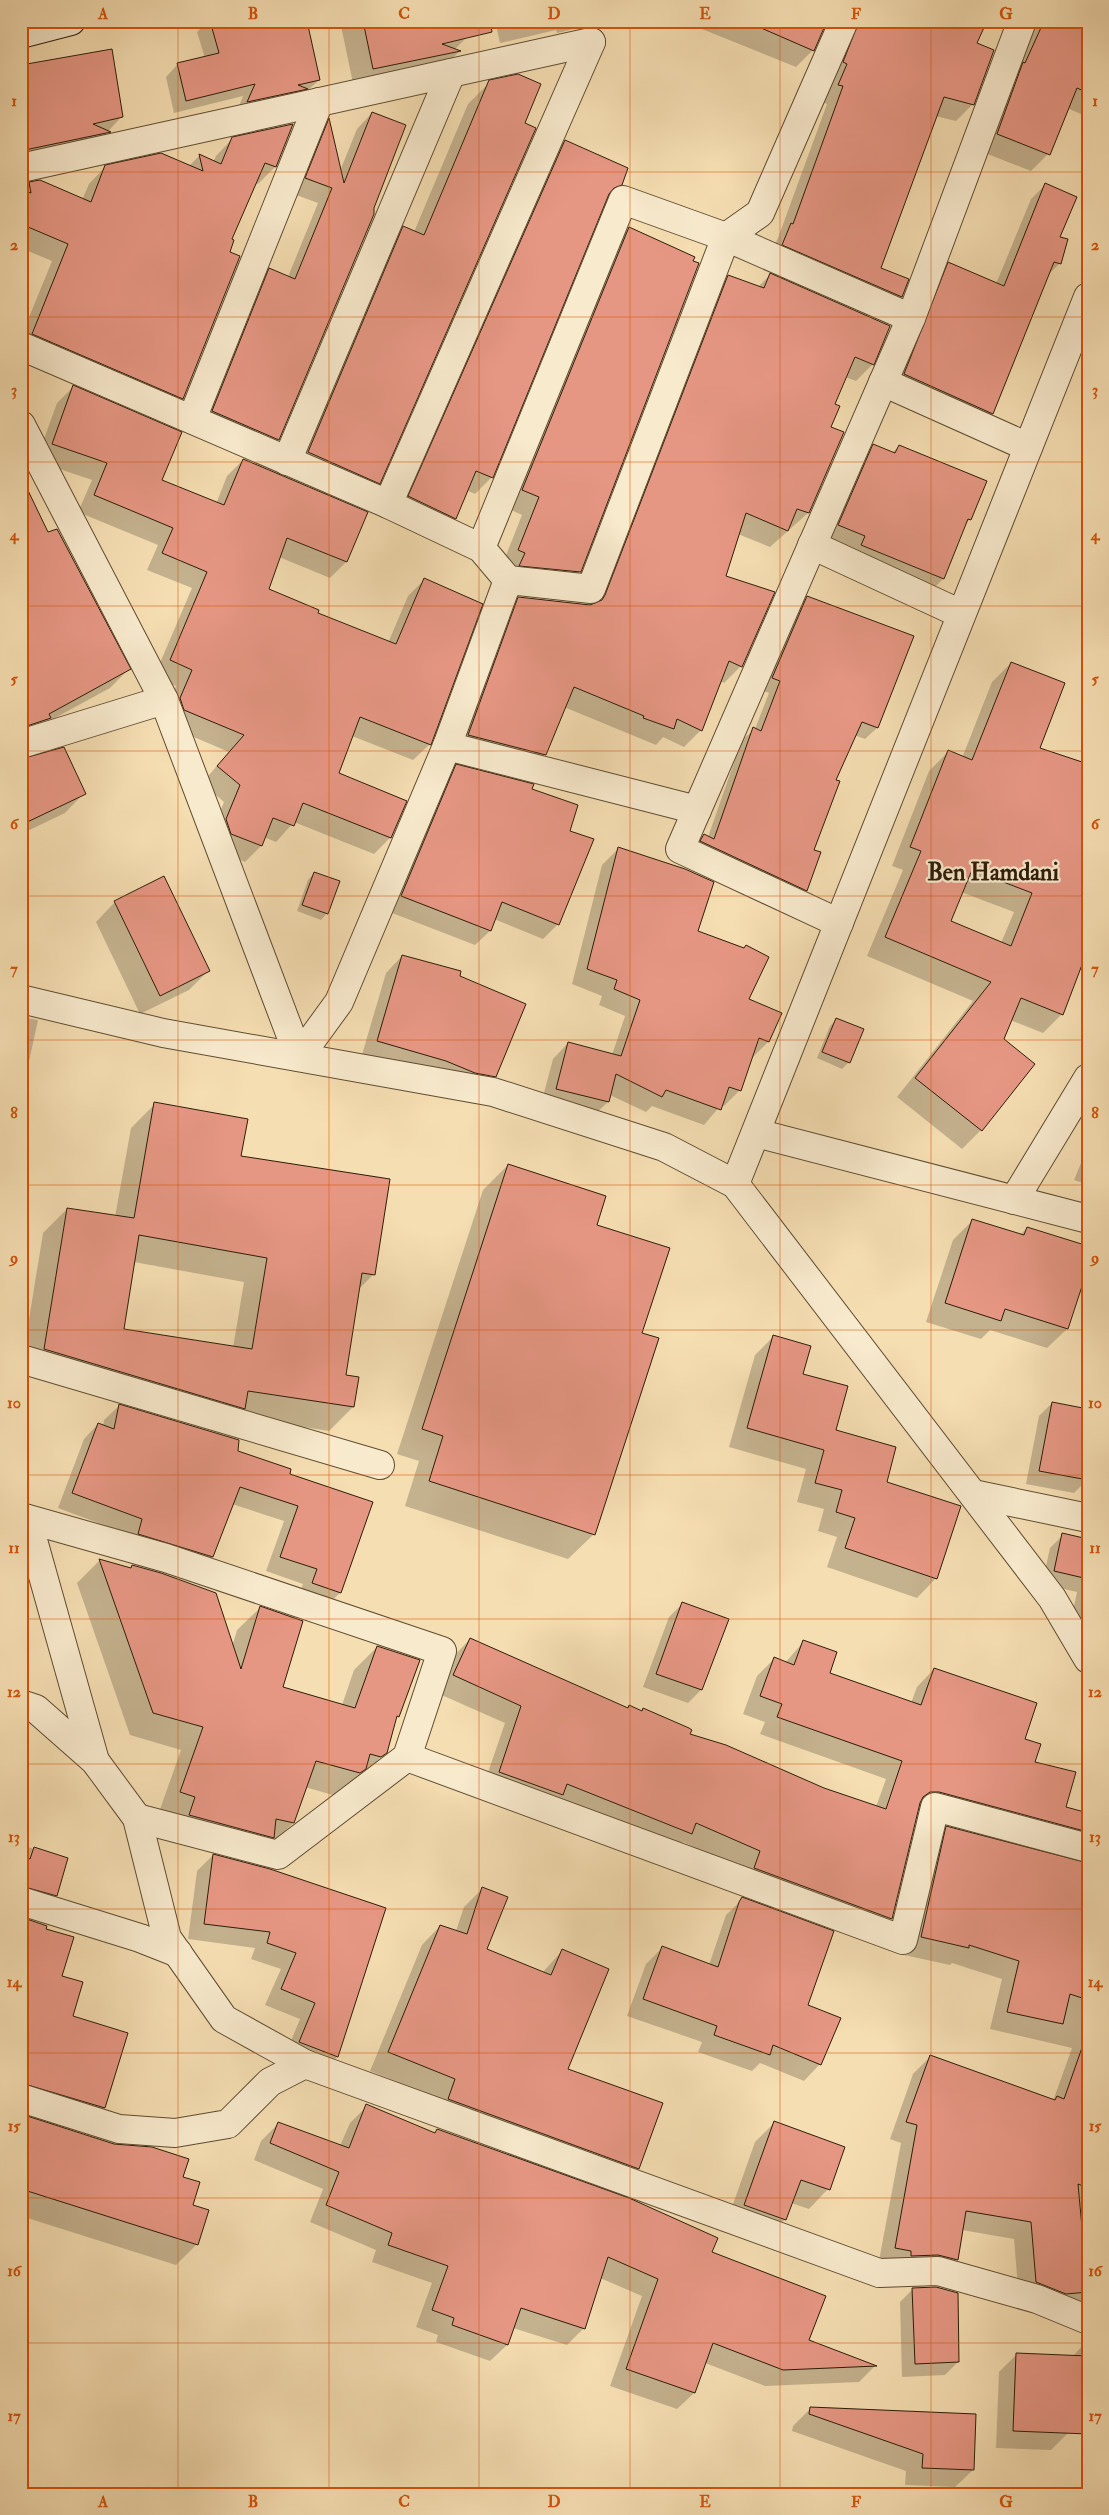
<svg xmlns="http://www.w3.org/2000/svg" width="1109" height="2515" font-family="'IM FELL Double Pica',serif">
  <rect width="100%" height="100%" fill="#f5deb2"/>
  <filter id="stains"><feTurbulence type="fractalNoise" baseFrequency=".004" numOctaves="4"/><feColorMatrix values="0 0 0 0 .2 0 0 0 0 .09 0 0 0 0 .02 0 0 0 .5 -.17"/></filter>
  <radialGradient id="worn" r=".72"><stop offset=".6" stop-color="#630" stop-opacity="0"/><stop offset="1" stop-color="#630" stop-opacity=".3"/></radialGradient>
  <g fill="#0003" fill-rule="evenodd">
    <polygon points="208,21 305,21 319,80 306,92 236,114 243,96 174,113 166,77 178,64 205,58 197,32"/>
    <polygon points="340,21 464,21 467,37 454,50 459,52 440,70 354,88"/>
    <polygon points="495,21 607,21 557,33 556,30 500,43"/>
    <polygon points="694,21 986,21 976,44 973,104 956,121 935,116 880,269 901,296 884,314 766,262 778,238 827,104 822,102 833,24 825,22 813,50 796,67 692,25"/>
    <polygon points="1035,21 1088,21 1088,117 1067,108 1048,154 1031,171 980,151"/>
    <polygon points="21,66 122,116 93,148 21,163"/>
    <polygon points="490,82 379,483 357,505 287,474 382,250 403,228 414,232 468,104"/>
    <polygon points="372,113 404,125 372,214 278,439 263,454 198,426 254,285 270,269 288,277 318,203 291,193 314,135 329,121 340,171 357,129"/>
    <polygon points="291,126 275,167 258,184 255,183 230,239 182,398 165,415 21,337 52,261 21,248 21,184 40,181 82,200 89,184 106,166 189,166 199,156 213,162 216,156 233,138"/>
    <polygon points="565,141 621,184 605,200 492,477 475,494 466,490 455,518 438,535 392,513 548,158"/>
    <polygon points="1046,184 1058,238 1060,263 1046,277 992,413 977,428 890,389 934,279 949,264 996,284 1031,199"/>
    <polygon points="629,228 692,262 580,571 562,589 501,568 522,515 505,507 611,246"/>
    <polygon points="770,275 873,364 856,381 845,377 833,405 830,427 843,433 808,513 770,547 738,534 725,577 741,666 724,683 720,681 701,730 684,747 663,737 656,745 564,707 545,754 528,772 452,752 502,615 519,598 592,605 712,293 729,276 758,287"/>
    <polygon points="73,387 161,481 216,504 227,476 243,460 366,513 346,562 330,578 279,557 267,590 316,614 388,643 408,596 424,580 430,744 413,760 352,736 337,773 405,802 390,838 374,854 294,822 276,842 264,837 261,846 245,862 215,850 210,836 224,802 202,783 229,752 168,726 164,715 176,686 154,677 192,588 147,570 158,545 78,512 92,480 36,461 57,403"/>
    <polygon points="874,445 892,453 899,446 970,519 965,524 943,579 924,598 819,545 854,465"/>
    <polygon points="21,479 48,534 129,669 110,688 42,725 21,740"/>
    <polygon points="807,597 912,636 877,728 865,739 854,735 835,781 812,851 806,890 794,902 692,847 704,835 708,837 742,740 755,729 769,693 761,690 796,609"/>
    <path d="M1011,663L1038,748L1082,764L1088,749V947L1062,1014L1043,1033L1010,1020L1003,1040L981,1130L962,1149L897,1097L973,1001L867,956L903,870L892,866L929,771L948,752L962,758L992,682ZM961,892L1014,912L1001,943L949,922Z"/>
    <polygon points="21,760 84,793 65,813 21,834"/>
    <polygon points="457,766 530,790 568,832 558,924 543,939 494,919 490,931 475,945 387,911 442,781"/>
    <polygon points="618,849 696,932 747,1000 780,1014 768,1042 752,1058 740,1090 724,1106 721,1105 704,1125 652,1106 646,1112 610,1095 608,1102 592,1117 541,1104 553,1059 568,1043 612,1055 625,1016 599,1005 602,996 572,984 602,865"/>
    <polygon points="314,873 327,913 321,920 297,911 308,880"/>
    <polygon points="115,902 208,971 189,990 140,1014 96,922"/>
    <polygon points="402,956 458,977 495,1076 478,1093 361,1058 386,973"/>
    <polygon points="21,1017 38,1020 21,1098"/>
    <polygon points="837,1019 849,1062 842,1069 817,1058 830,1026"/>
    <path d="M155,1104L240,1157L374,1274L358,1290L345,1376L353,1407L329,1431L235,1416L21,1369L43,1233L67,1209L115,1217L131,1128ZM134,1262L244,1282L233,1348L123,1330Z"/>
    <polygon points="1088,1146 1088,1185 1074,1180"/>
    <polygon points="508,1165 595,1226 640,1334 594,1534 568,1559 405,1506 419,1461 397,1454 483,1190"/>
    <polygon points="973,1220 1020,1235 1027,1228 1067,1329 1047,1348 990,1330 981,1339 926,1322 953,1240"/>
    <polygon points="774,1336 801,1375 834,1431 885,1482 936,1578 917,1598 827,1567 837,1537 818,1531 824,1509 797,1502 806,1469 729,1447 755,1355"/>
    <polygon points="1052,1403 1088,1479 1074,1493 1026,1484 1039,1416"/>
    <polygon points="119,1406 288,1474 340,1593 325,1607 298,1598 303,1584 266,1571 284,1521 232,1504 212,1557 198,1572 128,1534 58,1508 84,1439 98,1424 103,1426 104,1420"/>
    <polygon points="1063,1535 1088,1540 1088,1635 1069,1630 1077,1592 1042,1584 1050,1548"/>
    <polygon points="100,1560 129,1569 132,1566 232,1647 237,1630 260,1608 282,1688 342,1705 354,1670 377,1647 398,1716 395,1719 386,1752 362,1776 357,1780 354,1779 336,1796 305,1787 293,1823 270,1846 158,1815 181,1750 130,1735 77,1583"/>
    <polygon points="682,1604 701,1690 688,1703 643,1687 669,1617"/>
    <polygon points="470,1639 627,1709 629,1707 689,1735 824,1789 876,1807 886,1779 760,1734 765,1722 743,1714 757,1676 774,1659 785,1663 804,1641 828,1673 911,1703 917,1687 934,1669 1023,1739 1033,1763 1065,1808 1088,1814 1088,2203 1085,2202 1079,2207 1084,2265 1088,2266 1088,2396 1068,2433 1051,2450 996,2448 999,2372 1017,2354 1073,2356 1086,2342 1086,2337 1083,2328 1019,2300 1014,2239 962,2230 956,2260 939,2277 878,2266 901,2143 890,2139 913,2074 930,2057 1053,2101 1072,2048 990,2029 1002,1979 952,1963 950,1965 904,1955 929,1845 947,1828 1086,1864 1082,1855 917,1809 891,1919 873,1936 743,1869 683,1842 674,1851 482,1790 505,1723 437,1693 453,1657"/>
    <polygon points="21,1845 67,1859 56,1895 35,1916 21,1912"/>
    <polygon points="213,1855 270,1870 337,2057 321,2073 284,2058 300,2019 265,2005 281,1969 251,1959 255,1948 188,1939 197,1871"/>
    <polygon points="483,1888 486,1950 542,1973 562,1951 566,2069 638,2168 620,2187 438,2098 370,2071 422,1945 440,1926 456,1931 464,1907"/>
    <polygon points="743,1899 807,2005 820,2064 804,2081 760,2063 752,2071 698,2052 702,2042 627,2016 646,1964 662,1948 709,1965 726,1915"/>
    <polygon points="21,1919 73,1938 61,1977 71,2017 104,2108 83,2128 21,2109"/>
    <polygon points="367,2106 434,2134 437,2130 710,2253 808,2341 875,2366 859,2382 765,2386 705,2363 694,2393 677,2409 610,2386 642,2296 600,2278 584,2328 567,2345 513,2328 507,2345 490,2361 436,2342 438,2335 416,2327 432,2283 372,2262 376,2250 310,2222 323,2189 254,2160 261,2141 278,2124 340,2146 350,2123"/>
    <polygon points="21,2116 181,2178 191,2206 197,2244 176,2265 21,2216"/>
    <polygon points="774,2123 843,2148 828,2189 809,2209 791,2203 785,2219 766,2239 726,2224 755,2142"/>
    <polygon points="913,2289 958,2362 945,2375 902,2377 900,2302"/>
    <polygon points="810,2409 973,2470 955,2487 905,2485 906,2471 792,2431 793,2426"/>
  </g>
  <g fill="#e69784" stroke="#2d1c08" fill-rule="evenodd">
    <polygon points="210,21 307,21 320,80 298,85 308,89 247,102 255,84 186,101 177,63 219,53"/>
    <polygon points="363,21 490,21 492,32 442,44 461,51 373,69"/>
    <polygon points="745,21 827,21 814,51"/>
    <polygon points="859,21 987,21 977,43 994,50 974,105 944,97 881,268 909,279 902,297 782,245 791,223 793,224 843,86 838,85 847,64 843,62"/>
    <polygon points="1044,21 1088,21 1088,93 1077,88 1050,155 997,134 1023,62 1025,63"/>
    <polygon points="112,49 123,117 93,124 111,132 25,150 21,128 21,65"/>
    <polygon points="518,74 541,84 525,123 536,128 380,484 308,452 403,226 424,235 489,80"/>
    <polygon points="372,112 406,125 374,208 374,214 279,440 212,411 269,268 295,279 332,188 305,178 329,118 344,183"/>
    <polygon points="293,124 276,167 265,163 232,239 234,240 230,252 240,256 183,399 32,334 68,244 21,224 21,189 31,193 29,182 40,180 91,202 105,165 161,153 203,171 199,154 221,164 232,137"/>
    <polygon points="565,140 628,168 622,185 614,188 609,194 493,478 476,471 456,519 408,496"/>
    <polygon points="1045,183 1077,197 1060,237 1068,239 1061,264 1054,262 993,414 904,374 948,262 1004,286"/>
    <polygon points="629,227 695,257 693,261 699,263 581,572 519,566 525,553 518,550 539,497 522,490"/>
    <polygon points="770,273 890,326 874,365 855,357 835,404 840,406 831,427 844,432 809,513 797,509 788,531 746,513 726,576 775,592 742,667 729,661 702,731 677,719 674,729 643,718 644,716 574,687 546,755 468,735 518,597 590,605 602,600 605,595 728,275 764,288"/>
    <polygon points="73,385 182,432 162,480 224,505 243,459 368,512 347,562 287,538 269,589 319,610 318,613 396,644 424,578 483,604 431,745 360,717 339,773 407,801 391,838 303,803 294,826 273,818 262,846 231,834 226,819 240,785 217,766 244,735 184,710 180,698 192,670 170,660 207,572 162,553 173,528 94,495 107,463 52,444"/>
    <polygon points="873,444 895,453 899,445 987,481 971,520 968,519 944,579 861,545 865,536 838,525"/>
    <polygon points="21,476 48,532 57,529 131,669 49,714 51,718 21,728"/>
    <polygon points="807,596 914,636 878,728 862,722 836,780 840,781 814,850 821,852 807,891 700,841 704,834 714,839 753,727 761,731 780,681 772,678"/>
    <path d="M1011,662L1065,683L1040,748L1088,764V949L1063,1015L1021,998L1004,1039L1035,1064L982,1131L915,1078L991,982L885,937L921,851L910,847L948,750L972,760ZM972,870L1032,893L1011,946L951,921Z"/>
    <polygon points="64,747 86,794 21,825 21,759"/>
    <polygon points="456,764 534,784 532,789 578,805 570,831 594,839 559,925 502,902 491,931 401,896"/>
    <polygon points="618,847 685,869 714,882 698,931 744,948 746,945 769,957 749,999 782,1013 769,1042 759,1038 741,1091 729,1087 721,1110 666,1090 662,1097 616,1074 609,1102 556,1089 568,1042 621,1056 640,1000 614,989 617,980 587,969"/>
    <polygon points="314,872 340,881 328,914 302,905"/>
    <polygon points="164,876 210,971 160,996 114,901"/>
    <polygon points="402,955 461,971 460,976 526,1004 496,1077 475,1073 446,1061 377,1041"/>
    <polygon points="836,1018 864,1029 850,1063 822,1052"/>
    <path d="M154,1102L248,1119L241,1156L390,1179L375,1275L362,1273L346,1375L359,1377L354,1407L248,1391L245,1409L44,1349L67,1208L134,1218ZM139,1235L267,1258L252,1349L124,1329Z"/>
    <polygon points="508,1164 606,1196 597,1225 670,1248 642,1333 659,1338 595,1535 429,1481 443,1436 422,1429"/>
    <polygon points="972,1219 1024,1235 1027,1227 1088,1246 1088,1268 1068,1329 1005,1309 1001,1321 945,1303"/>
    <polygon points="773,1335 811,1346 803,1374 848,1386 836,1430 896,1447 887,1482 961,1506 937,1579 845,1548 855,1518 836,1512 842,1490 815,1483 824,1450 747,1428"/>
    <polygon points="1052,1402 1088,1409 1088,1480 1039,1471"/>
    <polygon points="119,1404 239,1440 238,1451 291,1469 290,1474 373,1502 341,1593 312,1583 317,1569 280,1557 298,1506 240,1487 213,1557 138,1534 142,1519 72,1493 98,1423 114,1429"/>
    <polygon points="1062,1533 1088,1539 1088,1579 1054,1571"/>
    <polygon points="99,1559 131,1568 132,1565 161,1573 216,1593 241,1669 260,1606 303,1621 283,1687 355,1708 377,1646 420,1660 399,1717 397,1716 387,1753 381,1757 370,1754 366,1769 360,1773 316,1761 294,1823 276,1819 274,1838 189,1815 195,1797 180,1792 203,1727 153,1713"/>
    <polygon points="682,1602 729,1619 702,1690 656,1674"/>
    <polygon points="470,1638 628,1708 629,1705 642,1711 643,1708 689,1728 692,1730 690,1734 726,1745 824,1788 886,1809 902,1761 777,1717 782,1704 760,1696 774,1657 794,1665 803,1640 837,1652 830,1673 921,1705 934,1668 1037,1703 1025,1739 1041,1744 1035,1762 1076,1772 1066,1807 1088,1813 1088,1832 939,1792 930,1792 923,1797 920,1803 892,1919 754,1868 760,1851 696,1823 692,1834 567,1784 563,1795 499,1772 521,1706 453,1675"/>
    <polygon points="946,1826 1088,1863 1088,2000 1070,1994 1063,2024 1007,2012 1019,1961 969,1945 969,1948 921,1937"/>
    <polygon points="34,1847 68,1858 57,1896 21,1886 21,1856 30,1859"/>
    <polygon points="213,1854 270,1869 386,1908 338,2057 299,2042 315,2003 281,1989 296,1953 267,1943 270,1932 204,1924"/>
    <polygon points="482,1887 508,1897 487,1949 551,1975 562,1949 609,1969 568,2069 663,2103 639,2169 448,2099 455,2079 388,2052 440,1925 467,1934"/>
    <polygon points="742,1897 834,1931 808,2005 841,2018 821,2065 773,2045 770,2055 714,2035 717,2026 643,1999 662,1946 718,1967 739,1902"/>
    <polygon points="21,1917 47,1926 46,1929 74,1937 62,1976 83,1982 73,2016 128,2033 105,2108 21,2083"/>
    <polygon points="1084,2042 1088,2043 1088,2188 1078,2184 1088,2292 1066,2294 1036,2282 1031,2222 966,2211 958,2260 938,2255 911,2256 911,2251 895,2248 917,2125 906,2122 930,2055 1055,2100 1057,2096 1064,2099"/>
    <polygon points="366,2104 435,2133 437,2129 629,2198 718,2238 712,2252 826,2296 809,2340 877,2366 783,2370 713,2343 695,2393 626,2369 658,2279 608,2257 585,2329 521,2308 508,2345 452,2325 454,2318 432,2310 448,2266 388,2245 392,2233 326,2205 339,2172 270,2143 278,2122 349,2148"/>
    <polygon points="21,2114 114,2144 152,2147 189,2159 183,2177 200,2182 193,2205 209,2210 198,2245 21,2189"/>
    <polygon points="774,2121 845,2147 830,2190 801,2180 786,2220 744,2205"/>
    <polygon points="936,2287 958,2293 959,2362 915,2364 912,2288"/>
    <polygon points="1016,2353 1088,2356 1088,2434 1013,2431"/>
    <polygon points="810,2407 976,2414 974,2470 922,2468 923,2454 809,2414"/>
  </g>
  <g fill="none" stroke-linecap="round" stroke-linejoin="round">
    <defs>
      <g id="minor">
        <polyline points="21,168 591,42"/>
        <polyline points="21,346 388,504 481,548 508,580"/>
        <polyline points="883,382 1028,447"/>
        <polyline points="192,419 319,102"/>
        <polyline points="21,425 164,700 299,1057 339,1002 447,746 508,580 591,589 726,237 911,318 1022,21"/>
        <polyline points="287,461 451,73"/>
        <polyline points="388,504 591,42"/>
        <polyline points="812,545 961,614"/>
        <polyline points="481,548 623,200 726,237 760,213 844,21"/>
        <polyline points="21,744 164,700"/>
        <polyline points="447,746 697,810"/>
        <polyline points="839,923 680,849 911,318"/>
        <polyline points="756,1133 1088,1219"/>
        <polyline points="735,1184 1088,297"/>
        <polyline points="1014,1200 1088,1078"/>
        <polyline points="21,1359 380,1465"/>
        <polyline points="973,1494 1088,1518"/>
        <polyline points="21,1517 166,1558 442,1651 407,1757 278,1855 137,1818"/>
        <polyline points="27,1519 95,1761"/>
        <polyline points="21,1704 36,1709 95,1761 137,1818 167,1938 224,2019 305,2064"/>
        <polyline points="407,1757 903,1940 935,1807 1088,1848"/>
        <polyline points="21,1901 140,1938 178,1953"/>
        <polyline points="21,2098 119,2129 175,2133 228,2124 270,2082 305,2064 879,2273 938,2271 1037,2299 1088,2320"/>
      </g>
      <polyline id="tertiary" points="21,999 163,1033 493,1092 664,1147 735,1184 1052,1598 1088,1659"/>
      <polyline id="secondary" points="21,34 71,21"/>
    </defs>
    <use href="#minor" stroke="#5f4c32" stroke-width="30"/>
    <use href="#tertiary" stroke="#5f4c32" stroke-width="30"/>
    <use href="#secondary" stroke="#2d1c08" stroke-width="30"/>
    <use href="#minor" stroke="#f8eacd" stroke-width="28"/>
    <use href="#tertiary" stroke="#f8eacd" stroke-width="28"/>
    <use href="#secondary" stroke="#f8eacd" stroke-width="28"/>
  </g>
  <path fill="none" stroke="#d5530c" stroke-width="1" stroke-opacity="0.55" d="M178,21V2494M329,21V2494M479,21V2494M630,21V2494M780,21V2494M931,21V2494M21,172H1088M21,317H1088M21,462H1088M21,606H1088M21,751H1088M21,896H1088M21,1040H1088M21,1185H1088M21,1330H1088M21,1475H1088M21,1619H1088M21,1764H1088M21,1909H1088M21,2053H1088M21,2198H1088M21,2343H1088"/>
  <g text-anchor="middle" stroke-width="4.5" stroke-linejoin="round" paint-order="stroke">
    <g font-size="24" font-weight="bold" fill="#2d1c08" stroke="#f8eacd">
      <text x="993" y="880">Ben Hamdani</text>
    </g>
  </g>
  <rect width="1109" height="2515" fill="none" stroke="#f5deb2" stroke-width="55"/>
  <rect x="28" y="28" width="1054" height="2460" fill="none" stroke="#d5530c" stroke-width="2"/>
  <g font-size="16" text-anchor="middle" font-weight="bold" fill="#d5530c">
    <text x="103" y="19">A</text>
    <text x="253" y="19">B</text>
    <text x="404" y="19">C</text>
    <text x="554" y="19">D</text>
    <text x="705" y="19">E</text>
    <text x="856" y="19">F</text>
    <text x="1006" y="19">G</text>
    <text x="14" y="106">1</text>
    <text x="1095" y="106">1</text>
    <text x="14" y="250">2</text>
    <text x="1095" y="250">2</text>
    <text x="14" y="395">3</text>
    <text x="1095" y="395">3</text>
    <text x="14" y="540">4</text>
    <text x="1095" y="540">4</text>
    <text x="14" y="684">5</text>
    <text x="1095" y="684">5</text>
    <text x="14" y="829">6</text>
    <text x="1095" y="829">6</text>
    <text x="14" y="974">7</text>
    <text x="1095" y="974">7</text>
    <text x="14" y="1118">8</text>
    <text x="1095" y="1118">8</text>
    <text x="14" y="1263">9</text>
    <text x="1095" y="1263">9</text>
    <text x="14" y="1408">10</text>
    <text x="1095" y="1408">10</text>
    <text x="14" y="1553">11</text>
    <text x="1095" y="1553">11</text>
    <text x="14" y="1697">12</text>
    <text x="1095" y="1697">12</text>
    <text x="14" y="1842">13</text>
    <text x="1095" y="1842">13</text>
    <text x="14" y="1987">14</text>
    <text x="1095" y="1987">14</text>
    <text x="14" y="2131">15</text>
    <text x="1095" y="2131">15</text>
    <text x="14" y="2276">16</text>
    <text x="1095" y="2276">16</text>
    <text x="14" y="2421">17</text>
    <text x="1095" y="2421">17</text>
    <text x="103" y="2507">A</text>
    <text x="253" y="2507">B</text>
    <text x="404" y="2507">C</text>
    <text x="554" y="2507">D</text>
    <text x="705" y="2507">E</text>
    <text x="856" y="2507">F</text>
    <text x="1006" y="2507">G</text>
  </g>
  <rect width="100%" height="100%" filter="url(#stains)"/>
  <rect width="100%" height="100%" fill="url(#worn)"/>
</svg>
